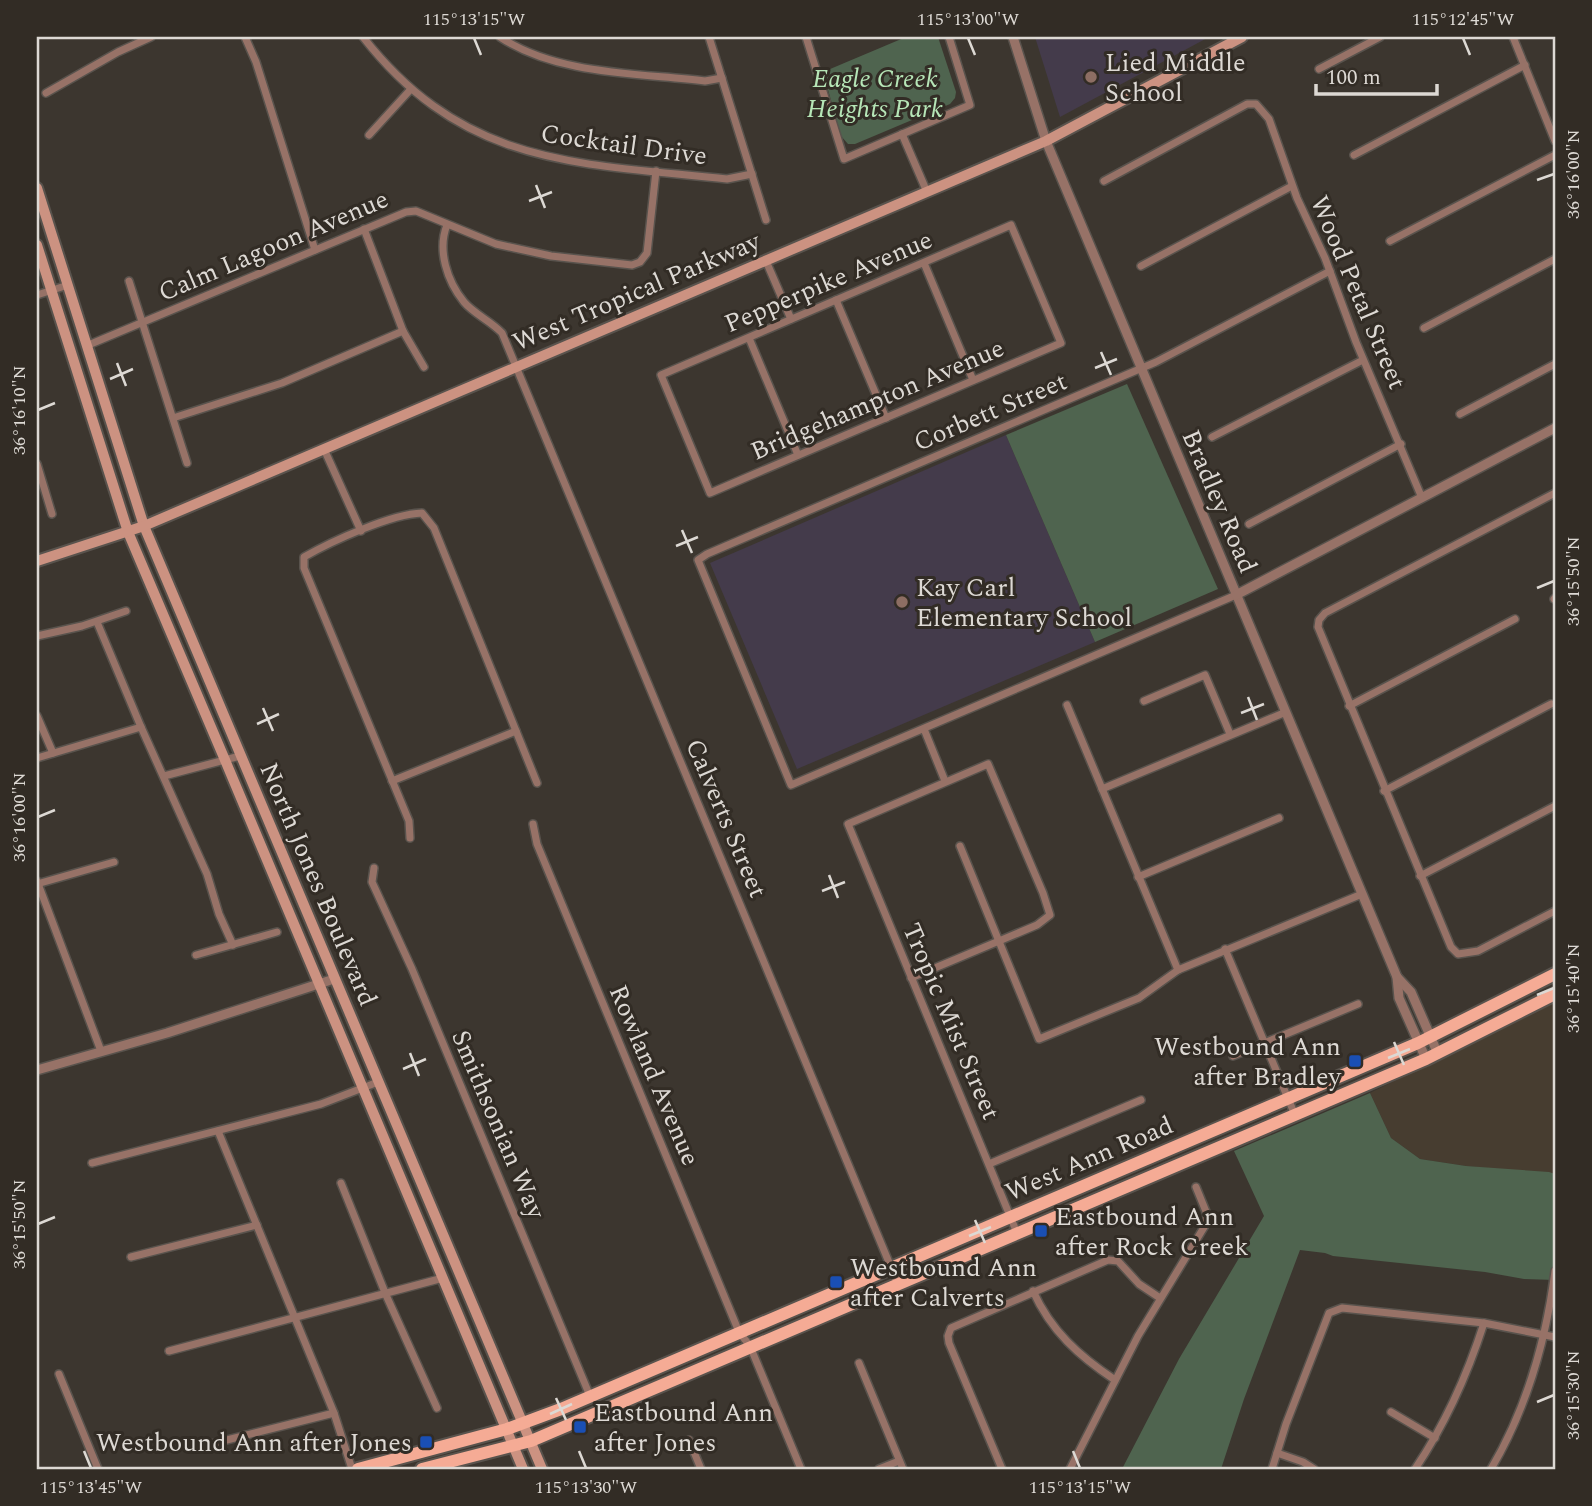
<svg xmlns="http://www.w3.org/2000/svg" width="1592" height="1506" font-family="Spectral,serif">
  <rect width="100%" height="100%" fill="#3c362f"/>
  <polygon fill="#473d30" points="1555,1002 1555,1169 1553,1174 1466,1166 1420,1159 1391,1138 1370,1093"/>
  <g fill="#443b4b">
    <polygon points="1035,37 1209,37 1060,117"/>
    <polygon points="1006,435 1095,642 797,769 710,563"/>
  </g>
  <g fill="#4f644f">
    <polygon points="906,37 938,37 956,92 955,98 950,104 855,144 848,144 841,136 823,72"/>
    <polygon points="1127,384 1218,589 1095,642 1006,435"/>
    <polygon points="1370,1093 1391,1138 1420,1159 1466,1166 1549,1172 1555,1174 1555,1280 1524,1279 1485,1272 1333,1256 1325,1253 1300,1250 1244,1399 1221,1469 1122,1469 1179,1359 1264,1216 1234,1151"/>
  </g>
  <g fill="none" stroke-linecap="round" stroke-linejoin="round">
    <defs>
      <g id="minor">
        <polyline points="245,37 256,62 315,250"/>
        <path d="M363,37C465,167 577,163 727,179L752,174"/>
        <path d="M500,37C557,75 638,73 705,81L722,78"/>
        <polyline points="709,37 766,220"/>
        <polyline points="806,37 844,159 970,105 949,37"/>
        <polyline points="1513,37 1555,141"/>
        <polyline points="1319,69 1380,37"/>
        <polyline points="46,93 118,52 151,37"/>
        <polyline points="902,134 927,192"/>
        <polyline points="369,135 411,89"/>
        <polyline points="1354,155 1525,65"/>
        <polyline points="1104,181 1247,104 1256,104 1269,119 1297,198 1325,258 1356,342 1422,498"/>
        <path d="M447,225C437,250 447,281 464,302C474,314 491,321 502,333L898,1284"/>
        <polygon points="1011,225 1061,343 710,493 661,375"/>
        <polyline points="364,229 403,331 424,367"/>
        <polyline points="1390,241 1555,155"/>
        <polyline points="766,261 791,319"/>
        <polyline points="924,263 973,380"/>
        <polyline points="1141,266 1292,186"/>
        <polyline points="129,281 187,463"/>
        <polyline points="37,295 68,285"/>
        <polyline points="836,300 886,418"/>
        <polyline points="1424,328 1555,259"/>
        <polyline points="749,338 798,455"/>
        <polyline points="86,346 406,212 416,211 496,244 551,256 632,265 640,262 647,253 656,171"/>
        <polyline points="1460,414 1555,364"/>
        <polyline points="173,418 282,383 403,331"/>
        <polyline points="1212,437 1363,360"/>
        <polyline points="324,449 361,531"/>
        <polyline points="37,464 52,514"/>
        <polyline points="1555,493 1325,613 1319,620 1318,627 1451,947 1458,954 1478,951 1555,911"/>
        <polyline points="1249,524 1401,444"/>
        <polyline points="1236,595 791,785 698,560 707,554 1156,362 1330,271"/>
        <polyline points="1554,599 1555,598"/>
        <polyline points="97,622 141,727 207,874 219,914 233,945"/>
        <polyline points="37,636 82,626 126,611"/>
        <polyline points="1144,701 1205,675 1230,734"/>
        <polyline points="1067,705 1178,970"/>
        <polyline points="1349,706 1515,619"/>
        <polyline points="37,716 53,753"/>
        <polyline points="924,729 945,781"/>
        <polyline points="37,758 141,727"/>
        <polyline points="164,776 240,756"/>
        <polyline points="392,781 516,731"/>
        <polyline points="1102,789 1286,712"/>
        <polyline points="1384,791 1551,704"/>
        <polyline points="533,824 537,844 739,1332 750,1346 801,1469"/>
        <path d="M410,838L409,821L304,568V557C332,541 391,514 422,513L434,528L537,783"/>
        <polyline points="960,846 1039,1039 1139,998 1178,970 1362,894"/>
        <polyline points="374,868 372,882 412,969 590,1396"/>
        <polyline points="1420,876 1555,806"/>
        <polyline points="1138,877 1279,818"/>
        <polyline points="37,881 101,1051"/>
        <polyline points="37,884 114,862"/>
        <polyline points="1225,949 1295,1115"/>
        <polyline points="196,955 277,932"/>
        <polyline points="911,978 1037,925 1050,915 1043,893 988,764 848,824 1017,1233"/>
        <polyline points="1233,1056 1358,1004"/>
        <polyline points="218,1131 334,1413 352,1469"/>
        <polyline points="92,1163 321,1104 378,1082"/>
        <polyline points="989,1164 1141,1100"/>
        <polyline points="341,1183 386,1295 437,1408"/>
        <polyline points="131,1257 257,1225"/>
        <path d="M1033,1291C1051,1331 1079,1356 1115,1380"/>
        <polyline points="169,1351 443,1278"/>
        <polyline points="859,1363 903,1469"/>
        <polyline points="59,1374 98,1469"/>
        <polyline points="1391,1412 1435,1438"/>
        <polyline points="689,1440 701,1469"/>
        <polyline points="207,1445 334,1413"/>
        <polyline points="1277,1453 1303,1462 1314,1469"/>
        <polyline points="879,1469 899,1461"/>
        <polyline points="1002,1469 949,1343 948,1336 951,1328 1108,1260 1118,1261 1139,1284 1160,1298"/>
        <polyline points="1070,1469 1138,1336 1206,1224 1207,1214 1196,1187"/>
        <polyline points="1272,1469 1286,1424 1329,1313 1342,1308 1484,1323 1555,1337"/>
        <path d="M1415,1469C1446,1423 1467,1376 1484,1323"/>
        <path d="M1491,1469C1527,1408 1546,1341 1555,1271"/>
      </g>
      <g id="tertiary">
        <polyline points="1013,37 1046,141 1397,977 1399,998 1426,1059"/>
        <polyline points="1236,595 1555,428"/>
        <polyline points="1397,977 1411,992 1438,1054"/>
        <polyline points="37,1070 167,1033 334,979"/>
      </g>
      <g id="secondary">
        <polyline points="37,188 144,526 542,1469"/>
        <polyline points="37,245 128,532 225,760 523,1469"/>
        <polyline points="37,561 144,526 1046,141 1242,37"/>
      </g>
      <g id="primary">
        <polyline points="358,1469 507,1429 561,1409 1418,1043 1555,974"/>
        <polyline points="422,1469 531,1441 1426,1059 1555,994"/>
      </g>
    </defs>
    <use href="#minor" stroke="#59534d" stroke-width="10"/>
    <use href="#tertiary" stroke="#59534d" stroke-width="12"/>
    <use href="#secondary" stroke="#59534d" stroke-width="14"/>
    <use href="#primary" stroke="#59534d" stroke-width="16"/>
    <use href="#minor" stroke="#977267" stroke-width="7"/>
    <use href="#tertiary" stroke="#977267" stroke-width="9"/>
    <use href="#secondary" stroke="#cc9281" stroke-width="10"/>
    <use href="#primary" stroke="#f5ab95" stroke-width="12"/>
  </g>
  <path fill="none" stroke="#ddd9d4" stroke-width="2.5" d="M474,38L481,55M968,38L975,55M1463,38L1470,55M1537,180L1554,174M536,185L545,208M529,201L552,192M1101,352L1111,375M117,363L126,386M1095,368L1117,359M110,379L133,369M38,410L55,403M682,530L692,553M676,546L698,537M1537,588L1554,581M1248,697L1257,720M263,708L273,731M1241,713L1264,704M257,724L279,714M38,817L55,810M829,875L838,898M822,891L845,882M1537,995L1554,988M1394,1042L1404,1065M410,1053L419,1076M1388,1058L1410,1049M403,1069L426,1059M975,1220L985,1243M38,1224L55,1217M969,1236L991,1227M556,1398L566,1420M1537,1402L1554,1395M550,1414L572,1404M84,1451L91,1468M579,1451L586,1468M1073,1451L1080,1468"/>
  <g fill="#8d6e63" stroke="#322c25" stroke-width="2.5">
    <circle cx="1091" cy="77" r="7"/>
    <circle cx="902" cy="602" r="7"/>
  </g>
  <g fill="#1a4fb4" stroke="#322c25" stroke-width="2.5">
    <rect x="1348" y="1054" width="14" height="14" rx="3.5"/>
    <rect x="1034" y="1224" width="14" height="14" rx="3.5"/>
    <rect x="829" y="1275" width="14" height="14" rx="3.5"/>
    <rect x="573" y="1420" width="14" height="14" rx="3.5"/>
    <rect x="419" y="1435" width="14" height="14" rx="3.5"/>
  </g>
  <g text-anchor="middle" stroke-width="6" stroke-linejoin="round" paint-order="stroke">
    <g font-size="26" fill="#ddd9d4" stroke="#322c25" text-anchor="start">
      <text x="1105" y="71">Lied Middle<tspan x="1105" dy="30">School</tspan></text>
      <text x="916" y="596">Kay Carl<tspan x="916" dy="30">Elementary School</tspan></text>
      <text x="1341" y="1055" text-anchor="end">Westbound Ann<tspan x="1341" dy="30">after Bradley</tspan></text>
      <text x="1055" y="1225">Eastbound Ann<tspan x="1055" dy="30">after Rock Creek</tspan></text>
      <text x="850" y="1276">Westbound Ann<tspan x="850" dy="30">after Calverts</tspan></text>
      <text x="594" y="1421">Eastbound Ann<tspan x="594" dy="30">after Jones</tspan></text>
      <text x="412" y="1451" text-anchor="end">Westbound Ann after Jones</text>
    </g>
    <g font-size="26" font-style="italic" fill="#b6e6b7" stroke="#322c25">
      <text x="875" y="87">Eagle Creek<tspan x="875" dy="30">Heights Park</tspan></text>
    </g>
    <g font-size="26" fill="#ddd9d4" stroke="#322c25">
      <text transform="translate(624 144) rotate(8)" y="9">Cocktail Drive</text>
      <text transform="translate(273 245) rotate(-23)" y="9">Calm Lagoon Avenue</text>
      <text transform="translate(828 281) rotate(-23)" y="9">Pepperpike Avenue</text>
      <text transform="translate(636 291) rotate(-23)" y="9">West Tropical Parkway</text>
      <text transform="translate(1359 292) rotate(67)" y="9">Wood Petal Street</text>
      <text transform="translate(877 399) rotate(-23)" y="9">Bridgehampton Avenue</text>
      <text transform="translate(990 411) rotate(-23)" y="9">Corbett Street</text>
      <text transform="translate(1220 501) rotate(67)" y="9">Bradley Road</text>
      <text transform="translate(727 818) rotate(67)" y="9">Calverts Street</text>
      <text transform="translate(319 884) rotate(67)" y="9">North Jones Boulevard</text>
      <text transform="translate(952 1021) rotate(67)" y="9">Tropic Mist Street</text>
      <text transform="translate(655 1075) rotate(67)" y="9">Rowland Avenue</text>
      <text transform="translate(499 1124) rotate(67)" y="9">Smithsonian Way</text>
      <text transform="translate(1089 1158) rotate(-23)" y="9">West Ann Road</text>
    </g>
  </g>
  <rect width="1592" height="1506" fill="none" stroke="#322c25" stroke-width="77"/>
  <path d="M1316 84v10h121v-10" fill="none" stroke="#ddd9d4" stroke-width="3.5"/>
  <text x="1326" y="84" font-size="21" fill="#ddd9d4" stroke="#322c25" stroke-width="5" paint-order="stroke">100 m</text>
  <rect x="38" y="38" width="1516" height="1430" fill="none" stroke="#ddd9d4" stroke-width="2.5"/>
  <g font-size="18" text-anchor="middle" fill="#ddd9d4">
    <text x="474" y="25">115°13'15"W</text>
    <text x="968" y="25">115°13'00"W</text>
    <text x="1463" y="25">115°12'45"W</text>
    <text transform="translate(1573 174) rotate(-90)" y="6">36°16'00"N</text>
    <text transform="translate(19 410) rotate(-90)" y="6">36°16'10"N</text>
    <text transform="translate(1573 581) rotate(-90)" y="6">36°15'50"N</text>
    <text transform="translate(19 817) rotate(-90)" y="6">36°16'00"N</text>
    <text transform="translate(1573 988) rotate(-90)" y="6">36°15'40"N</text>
    <text transform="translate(19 1224) rotate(-90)" y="6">36°15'50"N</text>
    <text transform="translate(1573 1395) rotate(-90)" y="6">36°15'30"N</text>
    <text x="91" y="1493">115°13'45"W</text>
    <text x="586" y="1493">115°13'30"W</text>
    <text x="1080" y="1493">115°13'15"W</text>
  </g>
</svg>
